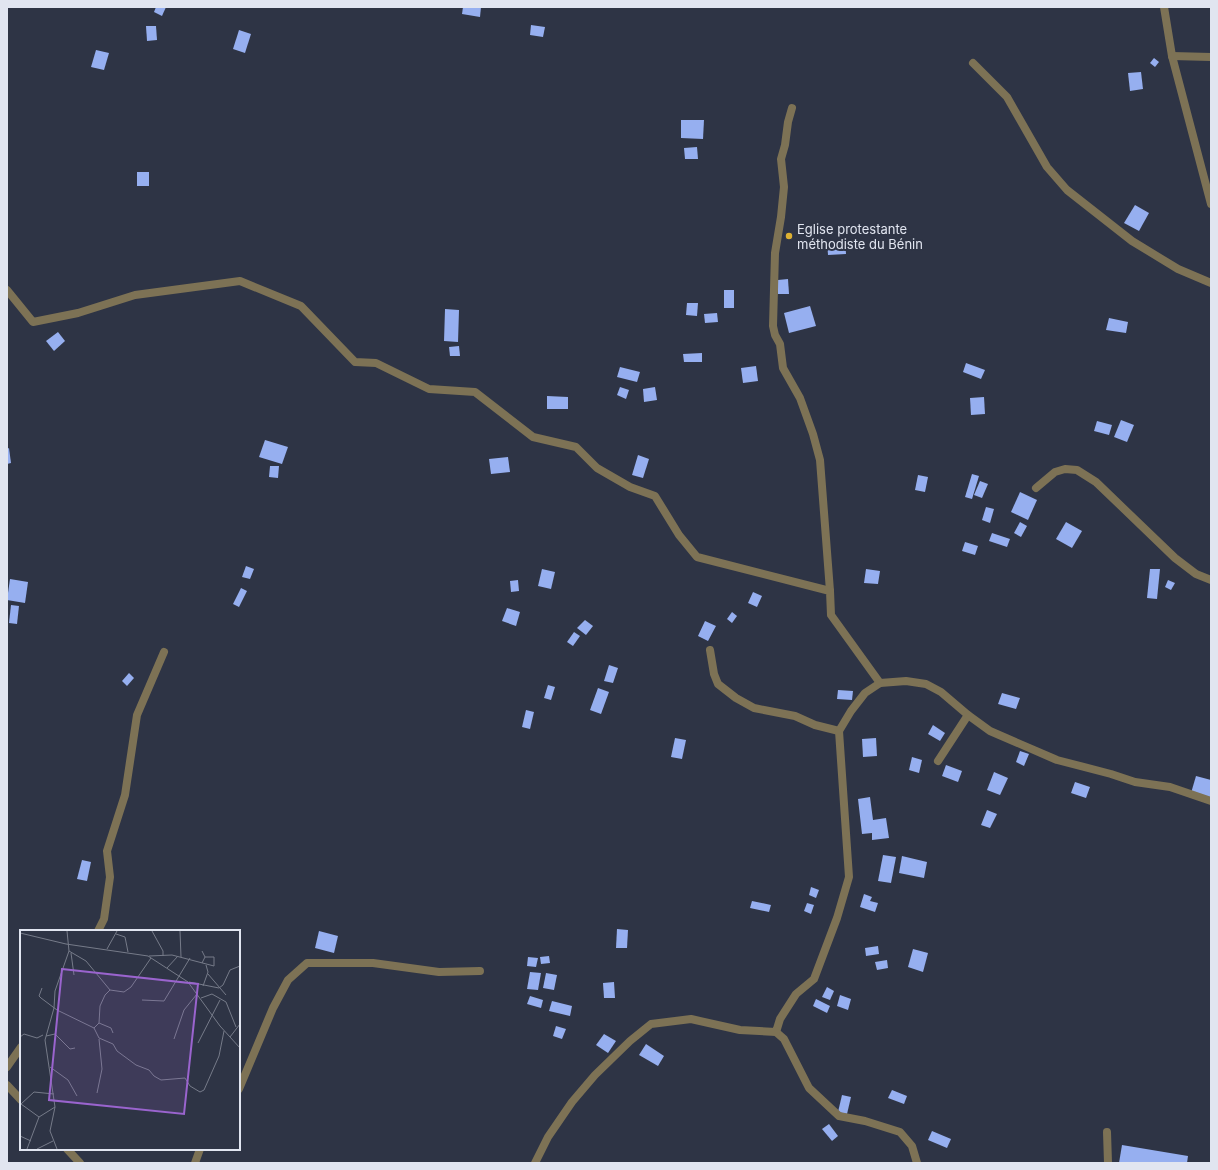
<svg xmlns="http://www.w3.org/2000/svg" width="1218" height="1170" font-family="Inter,sans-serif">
  <rect width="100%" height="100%" fill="#2e3445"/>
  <g fill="#96aff0">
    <polygon points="156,7 166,7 162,16 154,12"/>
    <polygon points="463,7 481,7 480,17 462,14"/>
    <polygon points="531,25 545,27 543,37 530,35"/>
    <polygon points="146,26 156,26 157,40 147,41"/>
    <polygon points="239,30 251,34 245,53 233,49"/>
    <polygon points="96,50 109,53 104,70 91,67"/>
    <polygon points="1154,58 1159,62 1155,67 1150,63"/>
    <polygon points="1141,72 1143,89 1130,91 1128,73"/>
    <polygon points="681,120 704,120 703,139 681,138"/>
    <polygon points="697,147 698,159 685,159 684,148"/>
    <rect x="137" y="172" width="12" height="14"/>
    <polygon points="1135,205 1149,213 1139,231 1124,223"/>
    <polygon points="845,240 846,254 828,255 827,242"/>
    <polygon points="788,279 789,294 778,294 778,280"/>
    <rect x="724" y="290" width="10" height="18"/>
    <polygon points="687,303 698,303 697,316 686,315"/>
    <polygon points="810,306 816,326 789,333 784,313"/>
    <polygon points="445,309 459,310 458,342 444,341"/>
    <polygon points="717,313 718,322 705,323 704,314"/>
    <polygon points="1109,318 1128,322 1126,333 1106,330"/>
    <polygon points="58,332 65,341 54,351 46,341"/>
    <polygon points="459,346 460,356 450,356 449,347"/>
    <polygon points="702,353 702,362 684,362 683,354"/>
    <polygon points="966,363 985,370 981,379 963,372"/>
    <polygon points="756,366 758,381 743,383 741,368"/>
    <polygon points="620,367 640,372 637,382 617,377"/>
    <polygon points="620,387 629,390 626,399 617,395"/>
    <polygon points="655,387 657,400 644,402 643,389"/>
    <polygon points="547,396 568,397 568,409 547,409"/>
    <polygon points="984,397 985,414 971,415 970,398"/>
    <polygon points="1121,420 1134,425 1127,442 1114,437"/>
    <polygon points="1097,421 1112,425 1109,435 1094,431"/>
    <polygon points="265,440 288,447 282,464 259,457"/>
    <polygon points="9,448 11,463 7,464 7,449"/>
    <polygon points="638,455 649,459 643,478 632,475"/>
    <polygon points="508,457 510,472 491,474 489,459"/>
    <polygon points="270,466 279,466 278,478 269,477"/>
    <polygon points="972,474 979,476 972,499 965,497"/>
    <polygon points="918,475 928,477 925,492 915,490"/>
    <polygon points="980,481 988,484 982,498 974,495"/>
    <polygon points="1020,492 1037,500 1028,520 1011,512"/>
    <polygon points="986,507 994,509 990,523 982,520"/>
    <polygon points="1020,522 1027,526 1021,537 1014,533"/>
    <polygon points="1066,522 1082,531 1072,548 1056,539"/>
    <polygon points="992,533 1010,539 1007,547 989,541"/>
    <polygon points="965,542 978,546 975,555 962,551"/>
    <polygon points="246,566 254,569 250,579 242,577"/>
    <polygon points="542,569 555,572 551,589 538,586"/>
    <polygon points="866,569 880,571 878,584 864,583"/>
    <polygon points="1150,569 1160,569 1157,599 1147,598"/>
    <polygon points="10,579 28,582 25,603 7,600"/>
    <polygon points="518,580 519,591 511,592 510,581"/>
    <polygon points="1168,580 1175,583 1171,590 1165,587"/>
    <polygon points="241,588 247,591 239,607 233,604"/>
    <polygon points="753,592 762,596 757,607 748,603"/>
    <polygon points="11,605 19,606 17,624 9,623"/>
    <polygon points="507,608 520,612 516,626 502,621"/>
    <polygon points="732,612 737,616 732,623 727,619"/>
    <polygon points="585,620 593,626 586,635 577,628"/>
    <polygon points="705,621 716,626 708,641 698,636"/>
    <polygon points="574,632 580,636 573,646 567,642"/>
    <polygon points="609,665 618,668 613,683 604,681"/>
    <polygon points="129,673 134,678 127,686 122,681"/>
    <polygon points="548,685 555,687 551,700 544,698"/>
    <polygon points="598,688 609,692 601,714 590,710"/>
    <polygon points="838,690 853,691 852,700 837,699"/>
    <polygon points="1002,693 1020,698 1016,709 998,704"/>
    <polygon points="526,710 534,712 530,729 522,727"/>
    <polygon points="933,725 945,733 940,741 928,734"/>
    <polygon points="675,738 686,740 682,759 671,757"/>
    <polygon points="876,738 877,756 863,757 862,739"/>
    <polygon points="1020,751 1029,754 1024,766 1016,762"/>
    <polygon points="912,757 922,760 919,773 909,770"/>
    <polygon points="946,765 962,771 958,782 942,776"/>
    <polygon points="994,772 1008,778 1000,795 987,790"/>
    <polygon points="1196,776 1211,780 1211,799 1191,793"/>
    <polygon points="1075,782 1090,787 1086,798 1071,793"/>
    <polygon points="870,797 873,820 886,818 889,838 872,840 872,833 862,834 858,799"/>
    <polygon points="987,810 997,814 990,828 981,825"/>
    <polygon points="883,855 896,857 891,883 878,881"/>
    <polygon points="902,856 927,862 924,878 899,873"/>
    <polygon points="82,860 91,862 87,881 77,879"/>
    <polygon points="811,887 819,890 816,898 809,895"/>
    <polygon points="864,894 872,897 870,901 878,903 875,912 860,907"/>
    <polygon points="752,901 771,905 769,912 750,908"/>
    <polygon points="807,903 814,905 811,914 804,911"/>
    <polygon points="617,929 628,930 627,948 616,948"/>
    <polygon points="319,931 338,936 334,953 315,948"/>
    <polygon points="878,946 879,954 866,956 865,948"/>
    <polygon points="913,949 928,953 923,972 908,967"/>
    <polygon points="549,956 550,963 541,964 540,957"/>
    <polygon points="528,957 538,958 536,967 527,966"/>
    <polygon points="887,960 888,968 877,970 875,962"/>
    <polygon points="530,972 541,973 538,990 527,989"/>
    <polygon points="546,973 557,975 554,990 543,988"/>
    <polygon points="614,982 615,998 604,998 603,983"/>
    <polygon points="827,987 834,991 830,1000 822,997"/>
    <polygon points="840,995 851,999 848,1010 837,1006"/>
    <polygon points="530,996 543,1000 541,1008 527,1004"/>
    <polygon points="816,999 830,1006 827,1013 813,1006"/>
    <polygon points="552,1001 572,1006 570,1016 549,1011"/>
    <polygon points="556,1026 566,1029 562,1039 553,1036"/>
    <polygon points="604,1034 616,1041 608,1053 596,1045"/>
    <polygon points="646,1044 664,1056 658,1066 639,1055"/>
    <polygon points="892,1090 907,1096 904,1104 888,1098"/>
    <polygon points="842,1095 851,1097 847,1114 838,1112"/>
    <polygon points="829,1124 838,1136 832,1141 822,1129"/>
    <polygon points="932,1131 951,1139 947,1148 928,1140"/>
    <polygon points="1122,1145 1188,1156 1187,1163 1119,1163"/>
  </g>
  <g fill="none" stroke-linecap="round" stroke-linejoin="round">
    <g stroke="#7d7255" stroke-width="8">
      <polyline points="1164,7 1172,56 1211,204"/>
      <polyline points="1172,56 1211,57"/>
      <polyline points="973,63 1007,97 1047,167 1067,190 1132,241 1178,269 1211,283"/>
      <polyline points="792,108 788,122 785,145 781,159 784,187 781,217 775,253 773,326 775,335 780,344 783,368 800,398 813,434 820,460 830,591"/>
      <polyline points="7,290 33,322 78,313 135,295 240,281 301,306 355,362 376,363 429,389 475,392 533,437 576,447 597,468 630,487 655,496 679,535 697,557 830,591 831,615 880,683"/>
      <polyline points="1036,488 1055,472 1065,469 1077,470 1096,482 1175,558 1196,574 1211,580"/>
      <polyline points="710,650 714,674 718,684 736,698 754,708 795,716 815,725 839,731"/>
      <polyline points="938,761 968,715"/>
      <polyline points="98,931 104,919 110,877 107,851 125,795 137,715 164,652"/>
      <polyline points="776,1032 784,1039 809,1088 839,1116 865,1121 900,1132 912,1146 917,1163"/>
      <polyline points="7,1067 21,1047"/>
      <polyline points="7,1085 21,1100"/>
      <polyline points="239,1089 273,1008 288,980 307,963 373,963 439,972 480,971"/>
      <polyline points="1107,1132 1108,1163"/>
      <polyline points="67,1149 80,1163"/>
      <polyline points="195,1163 200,1149"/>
      <polyline points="535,1163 548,1137 572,1102 595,1075 630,1041 651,1024 691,1019 740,1030 776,1032 780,1019 796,994 814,979 837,918 849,877 839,731 851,711 865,693 880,683 906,681 926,684 941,692 968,715 990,731 1057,760 1111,774 1135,782 1170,787 1211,801"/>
    </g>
  </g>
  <circle fill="#ddb133" stroke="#2e3445" stroke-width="1.5" cx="789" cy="236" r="4"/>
  <g text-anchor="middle" stroke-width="4" stroke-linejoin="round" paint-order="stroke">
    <g font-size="13" fill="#e1e5f0" stroke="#2e3445" text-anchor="start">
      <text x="797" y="234">Eglise protestante<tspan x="797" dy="15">méthodiste du Bénin</tspan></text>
    </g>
  </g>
  <g transform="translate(20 930)">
    <rect width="220" height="220" fill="#2e3445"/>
    <path fill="none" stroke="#767b89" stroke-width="1" d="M132,1L143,21V26M160,1L161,27M0,3L46,14L128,26L168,52L200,96L220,118M96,4L105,7L108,22M87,19L97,1M49,21L66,31L90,60M182,21L185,27L182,33M51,23L54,45M129,26L152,25L194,36V27H185M147,38L158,26M188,44L206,65M169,52L199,58L203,55L210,40L220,36M183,56L188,42L186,35M22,58L19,66L21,68L37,80L74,98L79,93L80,76L85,65L90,60L104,62L111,57L131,28M181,68L192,64L206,72L216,97M122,70L144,71L170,28M79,93L91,98L93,103M74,98L79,108L93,114L97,121L116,135L129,140L134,146L141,150L165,148L170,156L180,162L184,160L199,126L204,101M26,106L35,104L50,119L55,118M0,107L4,104L17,108L23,105M210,107L220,94M154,109L164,80L177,64M178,113L200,70M30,137L48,150L57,166M77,163L82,139L79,109M1,174L14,162L34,164M1,174L19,187M35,177L30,201L37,219M0,206L11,211M7,219L19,187L35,177L25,110L34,78L35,61L49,21L47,1M17,219L33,211"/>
    <path fill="#9a64ce" fill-opacity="0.15" stroke="#9a64ce" stroke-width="2" d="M42,39L178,54L164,184L29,170Z"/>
    <rect width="220" height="220" fill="none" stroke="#e1e5f0" stroke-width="2"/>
  </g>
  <rect width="1218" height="1170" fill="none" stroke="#e1e5f0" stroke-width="16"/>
</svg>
